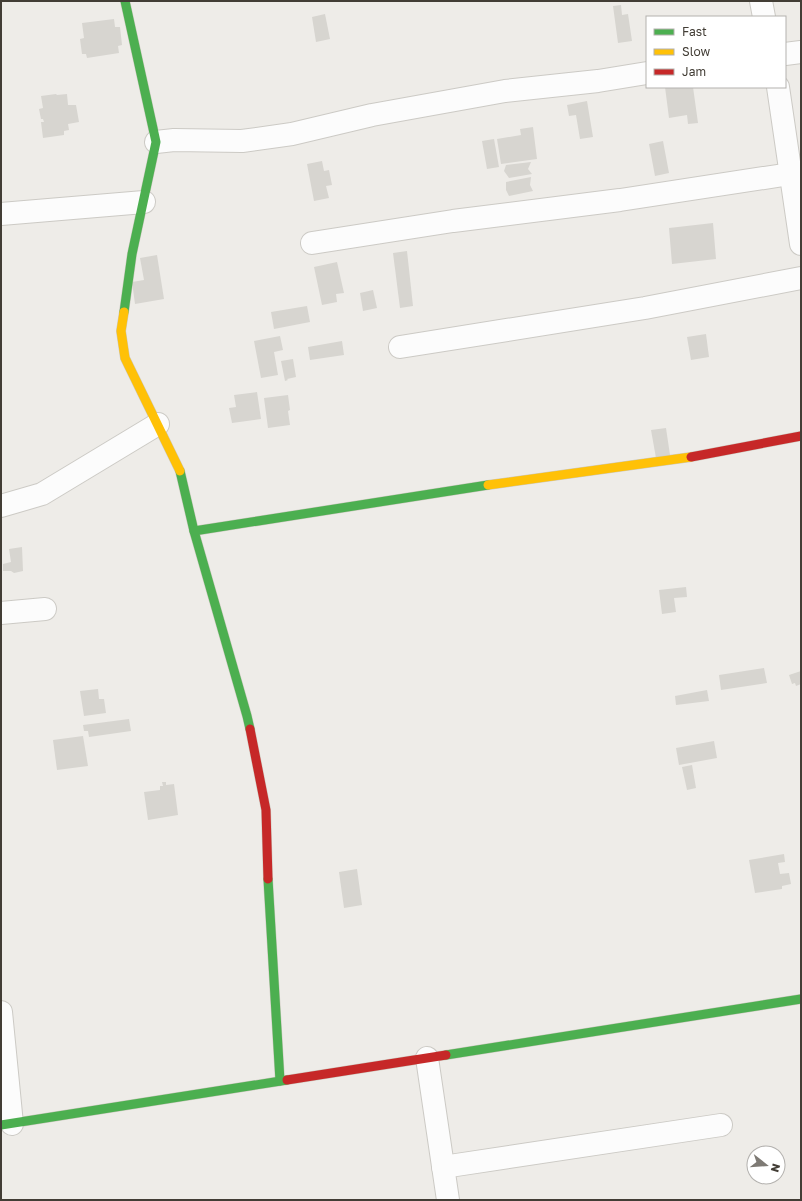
<svg xmlns="http://www.w3.org/2000/svg" width="802" height="1201" font-family="'Golos Text',sans-serif">
  <rect width="100%" height="100%" fill="#eeece8"/>
  <g fill="#d7d5d0">
    <polygon points="621,5 622,15 628,14 632,41 618,43 613,6"/>
    <polygon points="325,14 330,39 316,42 312,17"/>
    <polygon points="114,19 115,27 120,27 122,45 118,46 119,53 87,58 86,54 82,54 80,39 84,38 82,23"/>
    <polygon points="665,87 693,87 698,123 688,124 687,115 669,118"/>
    <polygon points="56,94 57,95 67,94 68,105 76,105 79,122 68,124 69,130 64,131 64,135 43,138 41,122 44,122 43,119 41,119 39,109 43,108 41,96"/>
    <polygon points="587,101 593,137 580,139 576,115 569,116 567,105"/>
    <polygon points="533,127 537,159 501,164 497,139 521,135 520,129"/>
    <polygon points="494,139 499,167 487,169 482,141"/>
    <polygon points="663,141 669,173 655,176 649,144"/>
    <polygon points="322,161 324,171 329,170 332,185 326,186 329,198 314,201 307,164"/>
    <polygon points="531,162 528,169 532,174 509,178 504,171 506,165"/>
    <polygon points="531,177 530,185 533,191 509,196 506,190 506,182"/>
    <polygon points="713,223 716,259 672,264 669,228"/>
    <polygon points="407,251 413,306 400,308 393,253"/>
    <polygon points="157,255 164,299 135,304 132,282 144,280 140,258"/>
    <polygon points="337,262 344,293 336,294 337,302 322,305 314,267"/>
    <polygon points="373,290 377,308 363,311 360,293"/>
    <polygon points="307,306 310,322 274,329 271,312"/>
    <polygon points="706,334 709,357 691,360 687,337"/>
    <polygon points="280,336 283,350 274,352 278,375 261,378 254,341"/>
    <polygon points="342,341 344,355 310,360 308,347"/>
    <polygon points="293,359 296,377 287,379 288,380 285,381 281,361"/>
    <polygon points="257,392 261,419 232,423 229,408 236,407 234,395"/>
    <polygon points="288,395 290,410 288,411 290,425 268,428 264,398"/>
    <polygon points="666,428 670,455 656,458 651,430"/>
    <polygon points="22,547 23,571 14,573 11,571 3,571 3,564 11,562 9,549"/>
    <polygon points="686,587 687,597 674,598 676,612 662,614 659,590"/>
    <polygon points="764,668 767,683 721,690 719,675"/>
    <polygon points="801,671 801,684 796,686 795,683 792,684 789,675"/>
    <polygon points="98,689 99,699 104,699 106,713 84,716 80,691"/>
    <polygon points="707,690 709,701 676,705 675,696"/>
    <polygon points="129,719 131,731 89,737 88,731 84,731 83,725"/>
    <polygon points="83,736 88,766 57,770 53,740"/>
    <polygon points="714,741 717,758 679,765 676,748"/>
    <polygon points="692,765 696,788 687,790 682,767"/>
    <polygon points="162,782 166,782 166,785 174,784 178,815 148,820 144,792 160,790 160,786 163,786"/>
    <polygon points="784,854 785,862 778,863 780,874 789,873 791,884 782,886 782,889 755,893 749,860"/>
    <polygon points="357,869 362,905 344,908 339,872"/>
  </g>
  <g fill="none" stroke-linecap="round" stroke-linejoin="round">
    <defs>
      <g id="street">
        <polyline points="761,1 764,17"/>
        <polyline points="785,54 801,52"/>
        <polyline points="778,87 801,244"/>
        <polyline points="156,142 174,140 242,141 292,134 372,115 505,91 598,81 647,73"/>
        <polyline points="1,214 144,202"/>
        <polyline points="312,243 453,221 620,200 790,174"/>
        <polyline points="400,347 645,308 801,278"/>
        <polyline points="1,506 42,494 158,424"/>
        <polyline points="1,613 45,609"/>
        <polyline points="1,1012 12,1124"/>
        <polyline points="427,1058 448,1200"/>
        <polyline points="443,1167 721,1125"/>
      </g>
      <g id="fast">
        <polyline points="124,312 132,254 156,142 125,1"/>
        <polyline points="180,471 194,531 247,716 250,729"/>
        <polyline points="194,531 488,485"/>
        <polyline points="268,879 280,1081"/>
        <polyline points="446,1055 801,999"/>
        <polyline points="1,1125 287,1080"/>
      </g>
      <g id="slow">
        <polyline points="124,312 121,331 125,358 180,471"/>
        <polyline points="488,485 691,457"/>
      </g>
      <g id="jam">
        <polyline points="691,457 801,436"/>
        <polyline points="250,729 266,810 268,879"/>
        <polyline points="287,1080 446,1055"/>
      </g>
    </defs>
    <use href="#street" stroke="#cccac5" stroke-width="24"/>
    <use href="#fast" stroke="#ccc9bf" stroke-width="10"/>
    <use href="#slow" stroke="#ccc9bf" stroke-width="10"/>
    <use href="#jam" stroke="#ccc9bf" stroke-width="10"/>
    <use href="#street" stroke="#fcfcfc" stroke-width="22"/>
    <use href="#fast" stroke="#4caf50" stroke-width="9"/>
    <use href="#slow" stroke="#ffc107" stroke-width="9"/>
    <use href="#jam" stroke="#c62828" stroke-width="9"/>
  </g>
  <rect width="802" height="1201" fill="none" stroke="#423d35" stroke-width="4"/>
  <rect x="646" y="16" width="140" height="72" fill="#ffffff" stroke="#b3b1ae"/>
  <rect x="654" y="29" width="20" height="6" fill="#4caf50" stroke="#b3b1ae"/>
  <text x="682" y="36" font-size="12" fill="#423d35">Fast</text>
  <rect x="654" y="49" width="20" height="6" fill="#ffc107" stroke="#b3b1ae"/>
  <text x="682" y="56" font-size="12" fill="#423d35">Slow</text>
  <rect x="654" y="69" width="20" height="6" fill="#c62828" stroke="#b3b1ae"/>
  <text x="682" y="76" font-size="12" fill="#423d35">Jam</text>
  <g transform="translate(766 1165) rotate(107)"><circle r="19" fill="#ffffff" stroke="#b3b1ae"/>
  <path d="M0-3L7 15L0 10L-7 15Z" fill="#7e7a74"/>
  <text y="-6" font-size="11" font-weight="bold" text-anchor="middle" fill="#423d35">N</text>
  </g>
</svg>
